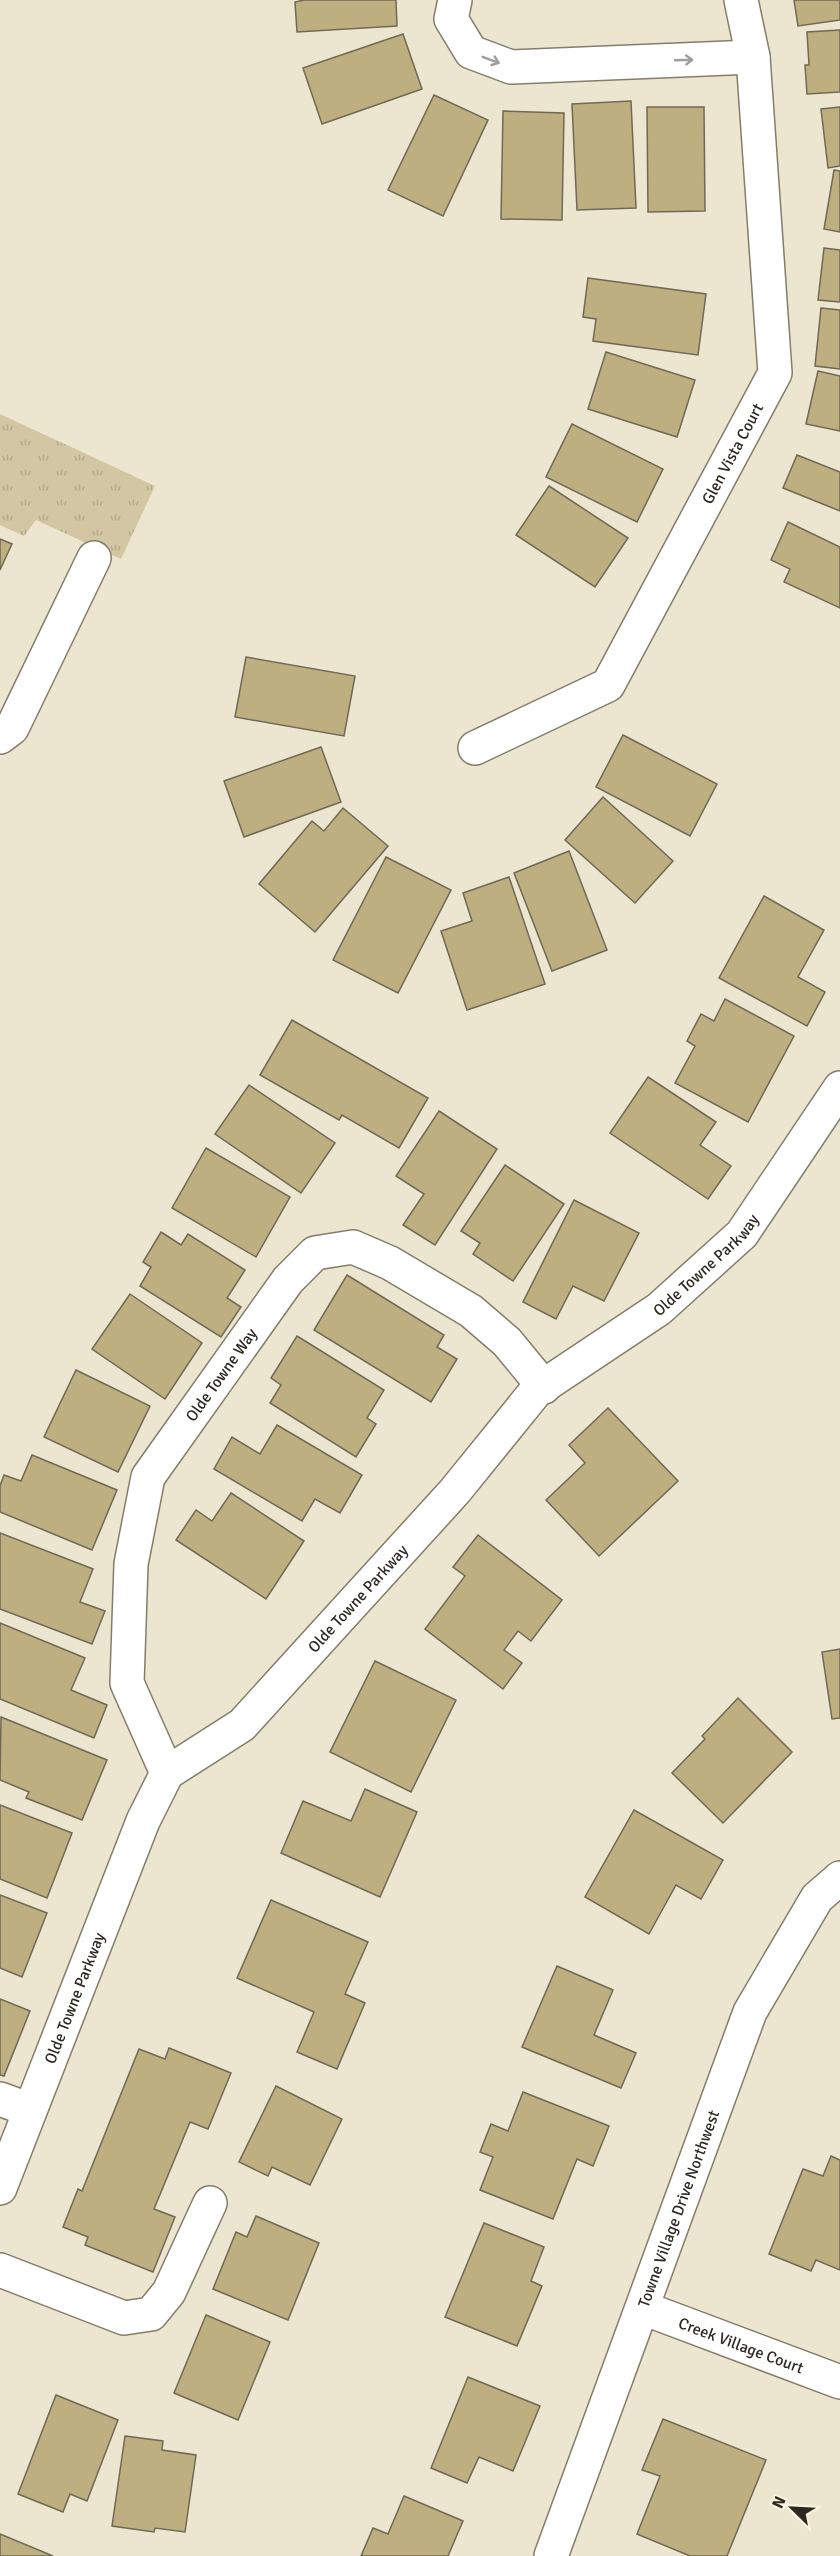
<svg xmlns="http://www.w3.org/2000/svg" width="840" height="2556" font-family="Signika,sans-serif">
  <defs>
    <pattern id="grass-tufts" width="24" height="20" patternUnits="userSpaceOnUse" patternTransform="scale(1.5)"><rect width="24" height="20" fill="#d3c7a3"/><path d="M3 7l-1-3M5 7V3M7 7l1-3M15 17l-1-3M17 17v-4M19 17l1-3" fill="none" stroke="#b5ab8c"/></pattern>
  </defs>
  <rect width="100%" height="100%" fill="#ece5cf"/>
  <polygon fill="url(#grass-tufts)" points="0,414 155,486 121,559 36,520 24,536 0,525"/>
  <g fill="#beaf81" stroke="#6f6956" stroke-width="1.5">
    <polygon points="304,0 396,0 397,26 297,32 295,2"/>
    <polygon points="794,0 840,0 840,20 798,26"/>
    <polygon points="840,30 840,92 807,94 805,65 809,65 807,32"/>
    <polygon points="403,34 422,89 322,124 303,68"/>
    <polygon points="434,95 488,120 443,216 388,190"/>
    <polygon points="631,101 636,208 577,210 572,104"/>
    <polygon points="647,107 704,107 705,211 648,212"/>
    <polygon points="840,107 840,166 828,168 821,109"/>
    <polygon points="503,111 564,113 562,220 501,219"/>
    <polygon points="834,170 840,171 840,232 824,229"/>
    <polygon points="824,248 840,250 840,302 818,300"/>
    <polygon points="588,278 706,294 698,355 593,341 596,319 583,317"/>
    <polygon points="821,308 840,310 840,369 815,366"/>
    <polygon points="606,352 695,380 677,437 588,409"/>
    <polygon points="818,371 840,376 840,431 806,424"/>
    <polygon points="572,424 663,469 637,522 546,477"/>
    <polygon points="797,455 840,472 840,511 783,488"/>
    <polygon points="549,486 628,538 595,587 516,535"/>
    <polygon points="788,522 840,547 840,608 784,582 790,569 771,560"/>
    <polygon points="0,539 12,544 0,570"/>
    <polygon points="246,657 355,676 344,736 235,717"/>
    <polygon points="623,735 717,784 690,836 596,787"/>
    <polygon points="321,747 341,802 244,837 224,781"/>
    <polygon points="603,797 673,861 635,903 565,840"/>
    <polygon points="343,808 388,846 315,932 259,884 312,821 324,831"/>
    <polygon points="569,851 607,950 552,971 514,873"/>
    <polygon points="386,857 451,890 398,993 333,960"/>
    <polygon points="509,877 545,984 467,1010 441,931 472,921 463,893"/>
    <polygon points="764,896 824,930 798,977 825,992 807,1026 719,978"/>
    <polygon points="725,999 794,1036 748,1122 675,1083 695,1046 687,1041 701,1014 714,1021"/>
    <polygon points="292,1020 428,1098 399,1148 342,1115 339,1120 260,1075"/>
    <polygon points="648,1077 716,1122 700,1145 731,1166 708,1199 610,1133"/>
    <polygon points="249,1085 335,1143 301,1193 215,1134"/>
    <polygon points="439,1111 497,1149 435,1245 403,1225 424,1194 396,1176"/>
    <polygon points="206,1148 290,1197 256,1257 172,1208"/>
    <polygon points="505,1165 564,1204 513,1281 473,1254 480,1243 461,1231"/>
    <polygon points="574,1200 639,1233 604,1301 573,1286 556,1319 523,1302"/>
    <polygon points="161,1232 181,1245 188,1234 245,1270 227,1298 241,1307 221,1337 140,1286 151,1267 143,1262"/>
    <polygon points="347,1275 444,1335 437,1347 457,1359 431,1402 314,1330"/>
    <polygon points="130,1294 202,1343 165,1399 92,1349"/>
    <polygon points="297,1336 384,1390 367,1418 376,1424 356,1457 270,1403 281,1385 271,1378"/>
    <polygon points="76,1370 150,1406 118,1472 44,1437"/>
    <polygon points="608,1408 678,1481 599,1556 546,1500 585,1463 569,1445"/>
    <polygon points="277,1425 362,1475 340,1513 315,1499 302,1521 214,1469 232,1437 260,1454"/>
    <polygon points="32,1455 117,1490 92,1550 0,1512 0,1486 4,1475 21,1481"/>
    <polygon points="231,1493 304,1541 266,1599 176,1540 196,1510 212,1521"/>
    <polygon points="0,1533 93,1569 80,1602 105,1611 92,1644 0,1609"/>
    <polygon points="478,1535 562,1600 531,1641 518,1631 504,1650 522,1663 503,1689 425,1629 465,1576 453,1567"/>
    <polygon points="0,1623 85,1658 71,1690 107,1705 94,1738 0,1699"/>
    <polygon points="840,1649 840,1718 832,1719 822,1652"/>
    <polygon points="375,1661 456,1700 411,1792 330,1752"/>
    <polygon points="738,1698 792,1752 723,1823 672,1773 705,1739 702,1736"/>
    <polygon points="1,1717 107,1760 82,1820 26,1798 29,1792 0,1780"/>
    <polygon points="365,1789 417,1812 380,1897 281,1853 303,1801 351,1821"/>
    <polygon points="0,1805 72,1833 47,1898 0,1879"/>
    <polygon points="634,1810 723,1860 701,1899 676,1885 649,1934 585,1897"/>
    <polygon points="0,1895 47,1913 22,1977 0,1968"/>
    <polygon points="271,1900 368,1942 345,1994 365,2003 337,2069 297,2052 314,2012 237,1978"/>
    <polygon points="557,1966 613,1990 594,2035 636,2053 621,2088 522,2047"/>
    <polygon points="0,1999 30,2011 4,2076 0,2075"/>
    <polygon points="169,2048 231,2073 208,2129 190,2122 154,2209 175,2217 153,2272 85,2245 88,2237 63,2227 78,2189 82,2191 139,2049 165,2059"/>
    <polygon points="276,2086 342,2119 310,2185 272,2167 268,2176 239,2162"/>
    <polygon points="523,2092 609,2126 593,2166 577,2159 553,2219 480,2190 493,2157 480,2152 491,2124 508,2131"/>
    <polygon points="831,2156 840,2160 840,2270 816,2260 811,2271 769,2254 803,2169 823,2176"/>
    <polygon points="256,2216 319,2243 288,2320 213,2289 236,2232 247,2237"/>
    <polygon points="484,2223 544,2247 531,2281 542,2286 517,2346 445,2317"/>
    <polygon points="206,2315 270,2342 238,2420 174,2393"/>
    <polygon points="468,2377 540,2406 513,2471 479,2457 467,2483 431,2468"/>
    <polygon points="56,2395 118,2420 87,2501 70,2494 63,2512 18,2494"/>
    <polygon points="663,2419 766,2460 727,2556 690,2556 637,2534 660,2476 642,2470"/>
    <polygon points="125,2436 163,2441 162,2450 196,2455 185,2532 155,2528 154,2532 112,2526"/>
    <polygon points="404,2496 463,2521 448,2556 361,2556 373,2528 388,2534"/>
    <polygon points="0,2534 53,2556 0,2556"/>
  </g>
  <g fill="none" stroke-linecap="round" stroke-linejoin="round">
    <defs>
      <g id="minor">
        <polyline points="455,0 451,19 471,52 511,67 753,57"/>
        <polyline points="0,737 12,728 94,558"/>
        <path id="s1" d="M475,748L608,685L775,373L753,57L741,0"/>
        <path id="s2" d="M167,1773L127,1683L131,1564L148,1477L288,1280L315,1253L353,1247L390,1263L471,1311L507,1342L544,1387"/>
        <polyline points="0,2099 30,2110"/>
        <path id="s3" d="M0,2188L143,1821L167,1773L242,1725L455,1491L536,1391L659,1309L742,1234L840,1088"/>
        <polyline points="0,2270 124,2318 151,2314 169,2292 210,2203"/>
        <path id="s4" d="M643,2308L840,2382"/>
        <path id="s5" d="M551,2556L750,2012L817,1898L840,1878"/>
      </g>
    </defs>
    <use href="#minor" stroke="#847d6a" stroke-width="36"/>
    <use href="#minor" stroke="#fff" stroke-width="33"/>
  </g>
  <defs><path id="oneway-shaft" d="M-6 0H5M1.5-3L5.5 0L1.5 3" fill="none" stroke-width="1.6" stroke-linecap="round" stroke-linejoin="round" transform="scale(1.5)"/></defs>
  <g stroke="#a09e9b">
    <use href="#oneway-shaft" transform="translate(491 60) rotate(21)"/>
    <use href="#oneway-shaft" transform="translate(684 60) rotate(-2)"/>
  </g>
  <g text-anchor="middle" stroke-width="6" stroke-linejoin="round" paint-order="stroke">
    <g font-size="16" fill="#2b2820" stroke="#f9f2dc">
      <text dy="6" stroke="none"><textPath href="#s1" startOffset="410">Glen Vista Court</textPath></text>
      <text dy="6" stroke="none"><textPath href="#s3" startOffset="1194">Olde Towne Parkway</textPath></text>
      <text dy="6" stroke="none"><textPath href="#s2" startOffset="432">Olde Towne Way</textPath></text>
      <text dy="6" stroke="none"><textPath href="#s3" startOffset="708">Olde Towne Parkway</textPath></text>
      <text dy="6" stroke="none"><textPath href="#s3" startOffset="204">Olde Towne Parkway</textPath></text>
      <text dy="6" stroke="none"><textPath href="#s5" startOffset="370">Towne Village Drive Northwest</textPath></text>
      <text dy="6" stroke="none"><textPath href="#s4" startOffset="105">Creek Village Court</textPath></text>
    </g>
  </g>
  <g transform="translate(792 2508) rotate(294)" stroke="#f9f2dc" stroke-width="4.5" paint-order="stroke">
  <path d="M0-4.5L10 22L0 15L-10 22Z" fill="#2b2820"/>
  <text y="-9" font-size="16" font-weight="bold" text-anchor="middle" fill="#2b2820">N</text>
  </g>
</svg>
